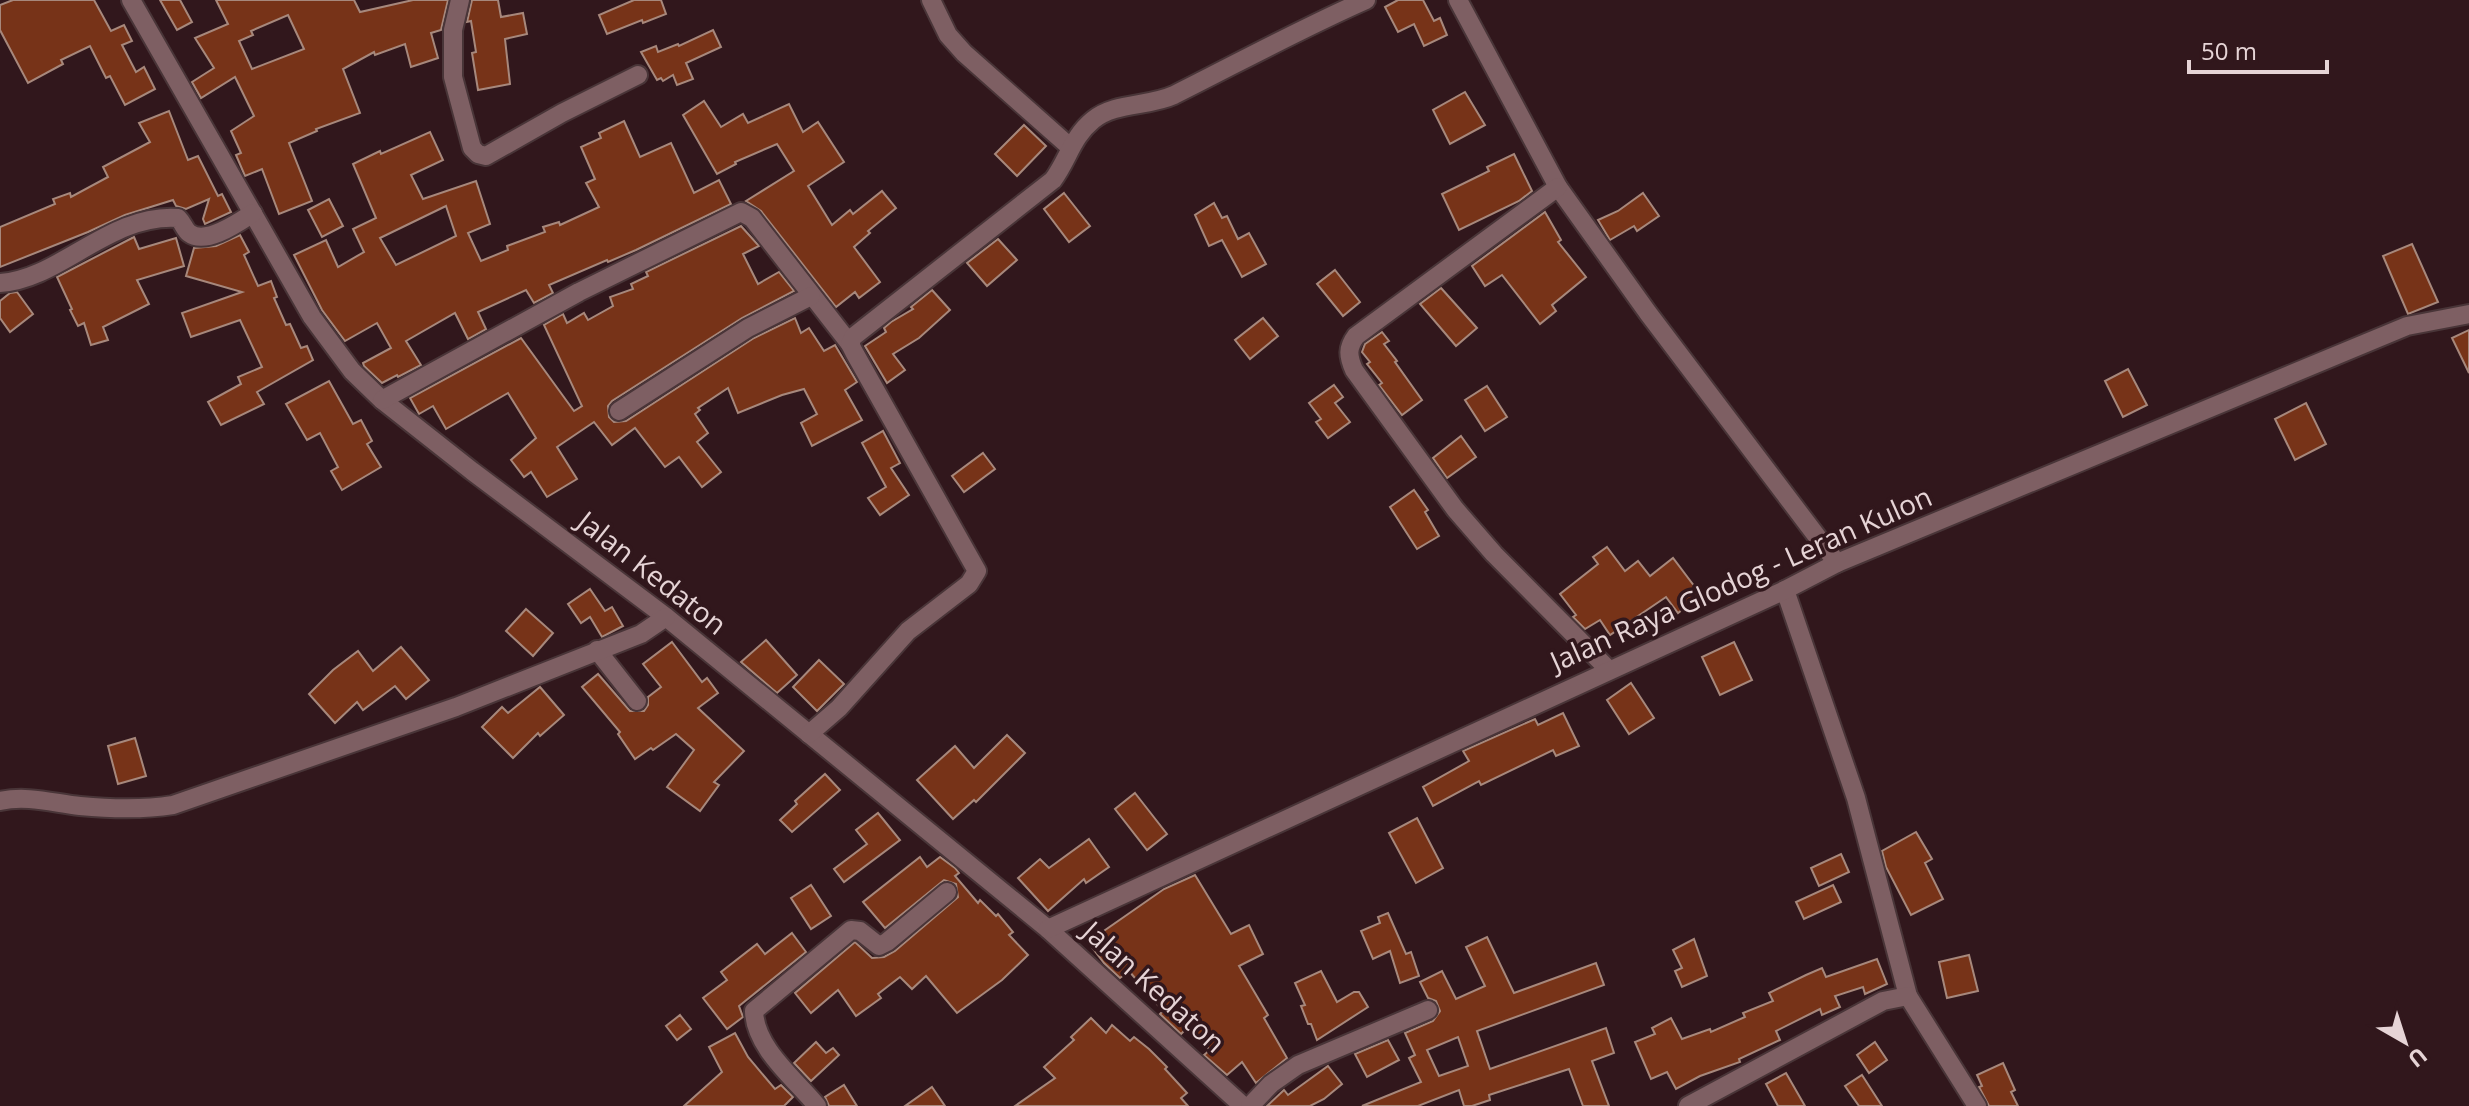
<svg xmlns="http://www.w3.org/2000/svg" width="2469" height="1106" font-family="'Open Sans',sans-serif">
  <rect width="100%" height="100%" fill="#31171c"/>
  <g fill="#773318" stroke="#a7887c" stroke-width="2" fill-rule="evenodd">
    <polygon points="13,0 94,0 111,31 124,25 132,41 122,45 136,72 144,67 155,89 125,105 110,76 106,78 90,46 61,60 63,64 28,83 0,30 0,5"/>
    <polygon points="160,0 180,0 192,22 177,30"/>
    <path d="M216,0H354L360,12L413,0H448L441,30L431,33L438,58L411,67L405,44L375,55L374,52L343,69L360,113L316,129L317,131L289,143L312,201L279,214L262,169L245,176L236,155L241,153L231,131L254,116L235,77L201,98L192,82L214,68L195,38L228,24ZM288,15L304,49L252,69L239,41L253,35L251,31Z"/>
    <polygon points="472,0 498,0 501,17 523,13 527,34 505,39 510,84 478,90 472,53 476,52 471,21 467,22"/>
    <polygon points="634,0 661,0 666,14 643,23 642,20 607,34 599,15"/>
    <polygon points="1398,0 1423,0 1434,21 1440,18 1447,35 1424,46 1414,24 1398,32 1385,7"/>
    <polygon points="713,30 721,47 686,63 693,79 677,85 673,75 663,81 661,78 657,80 641,52 656,46 658,52 678,44 679,46"/>
    <polygon points="1465,92 1485,125 1450,144 1433,110"/>
    <polygon points="704,101 721,127 743,114 748,123 789,104 803,132 818,122 844,162 808,186 832,225 850,210 853,214 882,191 896,208 868,231 870,233 854,247 880,282 859,298 855,292 836,307 761,211 746,201 794,171 777,144 735,162 736,164 717,174 683,115"/>
    <polygon points="169,111 188,160 198,156 218,196 222,194 231,212 205,224 203,219 209,199 186,209 176,206 173,200 125,215 88,232 0,267 0,227 55,204 53,199 70,193 71,197 108,177 103,167 150,142 139,123"/>
    <path d="M624,121L640,157L671,143L694,193L719,180L731,204L636,250L608,262L607,260L549,285L553,293L534,303L526,290L478,312L486,329L468,339L455,313L406,341L421,365L398,377L397,375L382,383L364,366L363,363L391,348L377,323L345,341L322,310L294,255L326,240L338,267L364,252L353,229L376,218L353,164L380,151L381,154L430,132L443,160L411,175L423,199L476,181L490,224L468,233L481,261L508,250L507,246L545,232L543,227L559,222L560,225L599,207L586,183L595,179L581,147L601,138L599,133ZM446,206L456,236L396,265L380,238Z"/>
    <polygon points="1024,125 1046,146 1017,176 995,154"/>
    <polygon points="1514,154 1532,191 1519,201 1459,230 1442,194 1489,171 1487,167"/>
    <polygon points="1064,193 1090,226 1069,242 1044,209"/>
    <polygon points="1643,193 1659,216 1637,231 1634,226 1610,240 1598,220 1618,211"/>
    <polygon points="329,199 343,226 322,237 308,210"/>
    <polygon points="1214,203 1222,218 1227,216 1238,239 1249,233 1266,264 1242,277 1222,240 1209,246 1195,215"/>
    <polygon points="1545,212 1561,240 1558,242 1586,277 1552,305 1556,311 1540,324 1502,275 1485,286 1472,266"/>
    <polygon points="741,226 759,246 743,254 758,284 779,272 794,291 742,318 612,401 608,406 609,417 614,422 626,421 754,338 795,318 801,333 809,328 824,351 835,345 857,382 845,390 862,420 812,446 801,423 817,414 804,389 782,395 738,413 728,388 698,408 700,410 695,414 708,433 697,442 721,472 702,487 679,457 665,467 635,428 612,445 594,422 557,447 577,479 547,497 531,472 524,477 511,460 536,438 508,393 446,429 433,406 419,414 410,398 521,338 574,411 582,406 544,325 563,314 567,323 584,313 588,320 613,306 610,297 633,289 631,284 648,276 646,272"/>
    <polygon points="240,235 249,252 244,255 258,286 271,281 277,297 274,298 286,325 290,324 301,348 307,346 313,360 257,392 264,404 221,425 208,402 241,384 238,377 262,367 240,320 191,337 182,313 242,292 186,276 194,248 216,246"/>
    <polygon points="134,237 139,249 176,238 184,266 137,280 149,304 103,327 108,340 91,345 84,323 78,326 70,310 72,309 57,277"/>
    <polygon points="998,239 1017,260 987,286 967,263"/>
    <polygon points="2412,244 2438,302 2408,314 2383,256"/>
    <polygon points="1335,270 1360,302 1343,316 1317,284"/>
    <polygon points="1441,288 1477,328 1456,346 1420,304"/>
    <polygon points="932,290 950,310 919,338 893,354 905,370 887,383 865,346 886,332 884,328 891,322 913,309 911,307"/>
    <polygon points="17,292 33,314 10,332 0,318 0,301 10,293"/>
    <polygon points="1263,318 1278,336 1250,359 1235,340"/>
    <polygon points="2469,330 2469,373 2452,338"/>
    <polygon points="1382,332 1389,341 1384,344 1397,361 1395,362 1422,400 1402,415 1379,385 1382,383 1367,364 1370,362 1362,352 1365,344"/>
    <polygon points="2128,369 2147,405 2123,417 2105,381"/>
    <polygon points="329,381 353,424 361,420 372,441 367,444 381,467 342,490 331,471 338,467 320,433 307,440 286,404"/>
    <polygon points="1334,385 1343,397 1335,403 1350,422 1328,438 1316,422 1321,419 1309,403"/>
    <polygon points="1487,386 1507,417 1485,431 1465,400"/>
    <polygon points="2306,403 2326,444 2295,460 2275,419"/>
    <polygon points="883,431 900,463 891,468 909,495 880,515 868,498 886,487 862,443"/>
    <polygon points="1461,436 1476,457 1447,478 1433,458"/>
    <polygon points="983,453 995,469 964,492 952,476"/>
    <polygon points="1414,490 1428,510 1425,512 1439,536 1417,549 1390,507"/>
    <polygon points="1607,547 1625,571 1638,561 1650,576 1673,558 1701,595 1678,613 1666,597 1610,635 1600,620 1585,629 1573,617 1576,615 1560,594 1598,564 1593,557"/>
    <polygon points="590,589 605,611 612,607 623,626 602,637 590,617 581,623 568,604"/>
    <polygon points="526,609 553,633 533,656 506,631"/>
    <polygon points="766,640 797,675 777,693 741,662"/>
    <polygon points="672,642 702,682 707,678 718,693 698,708 744,751 714,782 719,785 700,811 667,787 694,750 676,734 653,750 651,748 635,759 618,734 620,732 582,687 598,674 630,711 644,711 648,705 648,697 661,687 643,664"/>
    <polygon points="1734,642 1752,680 1720,695 1702,657"/>
    <polygon points="401,647 429,680 406,699 395,686 363,710 357,702 335,723 309,694 333,670 358,651 373,671"/>
    <polygon points="819,660 844,684 817,711 793,687"/>
    <polygon points="1631,683 1654,718 1629,734 1607,700"/>
    <polygon points="540,687 564,715 540,736 538,733 513,758 482,727 502,707 508,713"/>
    <polygon points="1563,713 1579,746 1556,756 1553,750 1481,785 1479,781 1433,806 1423,787 1469,761 1463,751 1535,719 1538,725"/>
    <polygon points="1007,735 1025,753 976,802 974,800 953,819 917,780 955,746 974,768"/>
    <polygon points="135,738 146,776 118,784 108,746"/>
    <polygon points="825,774 840,790 792,832 780,820 797,804 795,801"/>
    <polygon points="1135,793 1167,834 1147,850 1115,809"/>
    <polygon points="878,813 900,840 844,882 834,869 867,844 856,830"/>
    <polygon points="1417,818 1443,868 1416,883 1389,833"/>
    <polygon points="1916,832 1932,859 1925,863 1943,899 1911,915 1886,867 1882,851"/>
    <polygon points="1089,839 1109,867 1086,883 1084,879 1048,911 1018,878 1040,859 1049,868"/>
    <polygon points="1841,854 1849,872 1819,886 1811,868"/>
    <polygon points="920,857 927,867 940,857 955,868 959,873 955,876 978,903 980,900 996,916 998,914 1013,932 1009,935 1028,955 1002,980 957,1013 926,976 912,989 900,977 878,994 881,998 856,1016 838,990 811,1013 795,993 855,942 872,958 884,957 895,951 958,897 956,884 944,880 885,928 863,902"/>
    <polygon points="1195,875 1231,934 1249,925 1263,954 1239,966 1268,1015 1264,1018 1287,1058 1256,1083 1242,1062 1227,1075 1204,1055 1210,1050 1188,1027 1181,1034 1160,1014 1163,1011 1129,971 1120,978 1104,963 1088,942 1164,889"/>
    <polygon points="811,885 831,916 811,929 791,898"/>
    <polygon points="1833,885 1841,902 1804,919 1796,902"/>
    <polygon points="1388,913 1406,954 1411,952 1419,976 1400,983 1390,951 1373,959 1361,931 1380,923 1378,917"/>
    <polygon points="792,933 806,952 739,1006 743,1017 727,1029 703,998 727,980 721,972 757,944 765,954"/>
    <path d="M1487,937L1514,993L1596,963L1604,985L1477,1031L1490,1069L1606,1028L1614,1053L1592,1061L1609,1106H1583L1569,1069L1489,1095L1490,1100L1472,1106H1464L1459,1090L1418,1106H1362L1421,1082L1409,1058L1415,1055L1405,1033L1433,1021L1440,1011L1436,1001L1428,998L1420,982L1442,971L1456,999L1485,986L1466,947ZM1458,1037L1468,1066L1439,1076L1427,1050Z"/>
    <polygon points="1694,939 1707,976 1682,987 1675,971 1682,968 1673,950"/>
    <polygon points="1969,955 1978,991 1947,998 1939,962"/>
    <polygon points="1877,959 1887,984 1865,994 1863,987 1835,996 1840,1007 1822,1015 1820,1009 1776,1031 1780,1040 1739,1059 1740,1062 1700,1076 1676,1089 1667,1072 1651,1079 1635,1042 1655,1034 1652,1028 1671,1018 1682,1039 1710,1029 1711,1032 1745,1017 1743,1013 1773,1001 1769,993 1806,975 1822,968 1826,977"/>
    <polygon points="1321,971 1337,1002 1354,992 1359,992 1368,1007 1317,1040 1311,1024 1308,1024 1301,1006 1305,1005 1295,983"/>
    <polygon points="680,1015 691,1029 677,1040 666,1026"/>
    <polygon points="1091,1018 1106,1033 1112,1025 1130,1041 1134,1037 1149,1049 1167,1067 1165,1069 1187,1093 1181,1098 1188,1106 1015,1106 1055,1078 1044,1067 1074,1040 1071,1037"/>
    <polygon points="735,1033 748,1057 775,1089 781,1085 793,1097 784,1106 684,1106 722,1072 709,1047"/>
    <polygon points="1388,1040 1399,1060 1367,1077 1355,1054"/>
    <polygon points="816,1042 826,1053 833,1048 839,1055 811,1081 794,1063"/>
    <polygon points="1875,1042 1887,1060 1869,1073 1857,1055"/>
    <polygon points="2003,1063 2015,1090 2011,1092 2018,1106 1989,1106 1979,1087 1982,1086 1977,1075"/>
    <polygon points="1328,1066 1342,1084 1324,1099 1310,1106 1267,1106 1284,1090 1288,1095"/>
    <polygon points="1786,1073 1805,1106 1778,1106 1766,1084"/>
    <polygon points="1862,1075 1882,1106 1859,1106 1845,1086"/>
    <polygon points="844,1085 857,1106 829,1106 825,1097"/>
    <polygon points="932,1087 945,1106 905,1106"/>
  </g>
  <g fill="none" stroke-linecap="round" stroke-linejoin="round">
    <defs>
      <g id="minor">
        <polyline points="131,0 312,317 352,371 382,400 472,471 666,617 1048,929 1243,1106"/>
        <polyline points="460,0 453,30 453,77 472,148 478,154 486,156 562,113 638,75"/>
        <polyline points="931,0 948,35 964,53 1070,147"/>
        <polyline points="1458,0 1558,187 1648,313 1837,563"/>
        <path d="M1558,187L1356,336C1347,348 1348,356 1354,370L1455,509L1494,554L1608,669"/>
        <path d="M0,283C59,280 110,213 178,218C183,223 185,230 189,233C206,246 239,222 253,213"/>
        <polyline points="382,400 579,292 741,212 752,218 850,344"/>
        <polyline points="619,411 748,328 811,296"/>
        <polyline points="1785,590 1856,798 1908,996"/>
        <polyline points="597,650 637,701"/>
        <path d="M809,734L839,708L908,631L969,584L977,571L854,352L850,344L853,337L1053,180C1068,160 1072,137 1093,120C1115,102 1148,107 1174,95C1238,63 1300,29 1366,0"/>
        <path d="M0,801C27,795 53,803 80,806C112,809 142,810 173,805L456,707L641,634L666,617"/>
        <polyline points="1048,929 1785,590 1837,563 2407,326 2469,314"/>
        <path d="M817,1106C795,1079 755,1048 754,1011L851,930L860,931L879,946L887,942L947,892"/>
        <polyline points="1250,1106 1271,1084 1298,1065 1428,1010"/>
        <polyline points="1688,1106 1883,1001 1908,996 1977,1106"/>
      </g>
    </defs>
    <use href="#minor" stroke="#493538" stroke-width="22"/>
    <use href="#minor" stroke="#7e5f63" stroke-width="18"/>
  </g>
  <g text-anchor="middle" stroke-width="7" stroke-linejoin="round" paint-order="stroke">
    <g font-size="28" fill="#e6d4d6" stroke="#31171c">
      <text transform="translate(652 573) rotate(38)" y="10">Jalan Kedaton</text>
      <text transform="translate(1741 579) rotate(-24)" y="10">Jalan Raya Glodog - Leran Kulon</text>
      <text transform="translate(1154 987) rotate(42)" y="10">Jalan Kedaton</text>
    </g>
  </g>
  <g transform="translate(2405 1042) rotate(141)" stroke="#31171c" stroke-width="6" paint-order="stroke">
  <path d="M0-6L14 30L0 20L-14 30Z" fill="#e6d4d6"/>
  <text y="-12" font-size="22" font-weight="bold" text-anchor="middle" fill="#e6d4d6">U</text>
  </g>
  <path d="M2189 60v12h138v-12" fill="none" stroke="#e6d4d6" stroke-width="4"/>
  <text x="2201" y="60" font-size="24" fill="#e6d4d6" stroke="#31171c" stroke-width="6" paint-order="stroke">50 m</text>
</svg>
